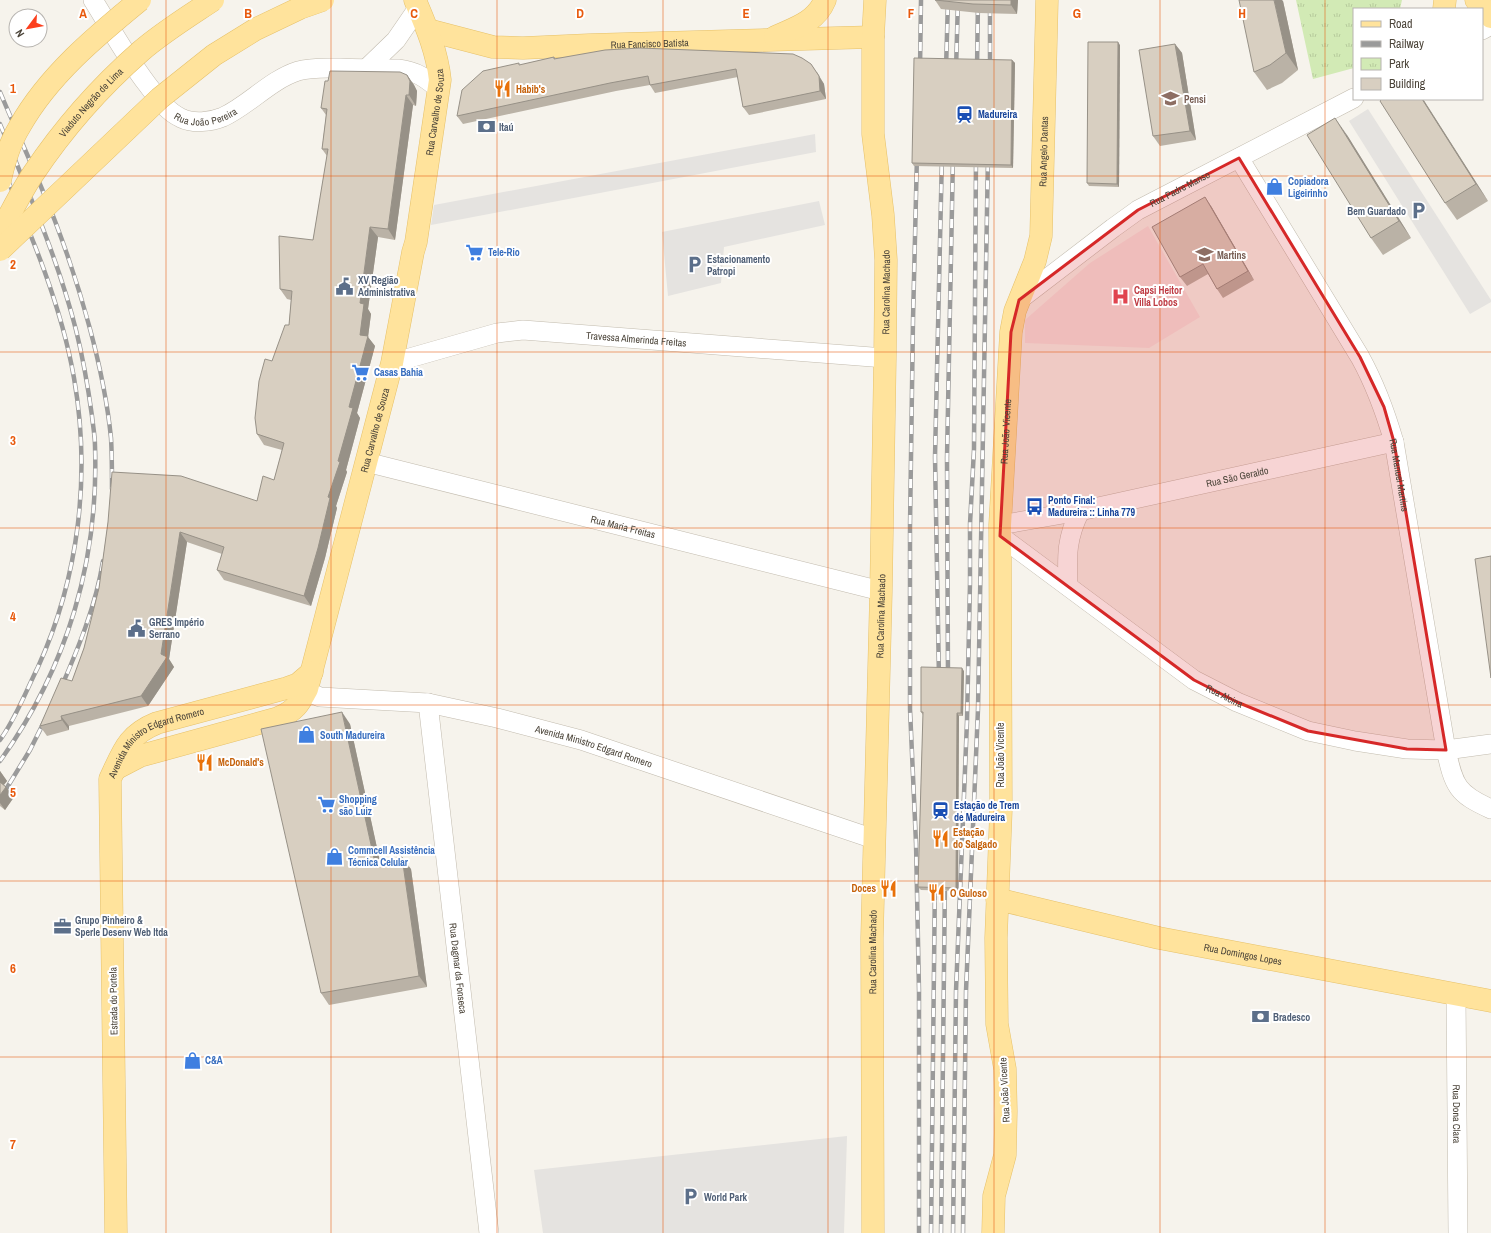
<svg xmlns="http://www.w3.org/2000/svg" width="1491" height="1233" font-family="'Archivo Narrow',sans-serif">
  <defs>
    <pattern id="park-tufts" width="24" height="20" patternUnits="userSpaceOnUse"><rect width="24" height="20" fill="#d2eab5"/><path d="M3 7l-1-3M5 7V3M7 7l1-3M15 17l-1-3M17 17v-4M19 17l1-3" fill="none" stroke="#b6ca9c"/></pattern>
  </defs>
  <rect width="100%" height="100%" fill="#f6f3ec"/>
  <polygon fill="#f6e3e0" points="1148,226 1200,317 1149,348 1025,343 1025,320 1090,263"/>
  <polygon fill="url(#park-tufts)" points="1296,0 1402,0 1400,9 1354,9 1354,68 1313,79"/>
  <g fill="#e5e3e0">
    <polygon points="1368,109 1491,300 1491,302 1470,314 1349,121"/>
    <polygon points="815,134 816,152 431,225 434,205"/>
    <polygon points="819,201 825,225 724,247 721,283 668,296 662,232"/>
    <polygon points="847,1136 844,1233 543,1233 534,1170"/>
  </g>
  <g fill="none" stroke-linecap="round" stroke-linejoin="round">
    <defs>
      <g id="minor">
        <path id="s1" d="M93,0C111,29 127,58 147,84C157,97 166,111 181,118C193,124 211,122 223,117C249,105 270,80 298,71C311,67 326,68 340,68C359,69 378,69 398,69C418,72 424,77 439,89"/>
        <polyline points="1482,30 1491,25"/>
        <polyline points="366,69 396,40 418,8"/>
        <path id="s2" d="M1239,158L1360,357C1376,386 1385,411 1394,442L1446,750C1454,786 1457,794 1491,809"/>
        <path id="s3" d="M1019,300L1113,228L1138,210L1354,98"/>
        <path id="s4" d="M392,363L497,333L523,330L885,358"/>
        <path id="s5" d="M366,462L881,591"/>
        <path id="s6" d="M1000,525L1080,511L1394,442"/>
        <path id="s7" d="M1000,536L1194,680L1237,702L1308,731L1355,741L1407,749L1446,750L1491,744"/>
        <path d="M1068,586C1067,556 1066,539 1080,511"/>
        <path id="s8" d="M307,689L313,694L320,697L428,703L497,718L581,740L874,839"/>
        <path id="s9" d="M428,703L489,1233"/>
        <path id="s10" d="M1456,995L1458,1233"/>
      </g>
      <g id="major">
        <polyline points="1476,0 1491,17"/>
        <polyline points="1444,9 1445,0"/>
        <path id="s11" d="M428,30L493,47L523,48L589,45L873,37"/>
        <path d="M775,37C795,28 816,22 825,0"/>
        <path id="s12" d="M115,769L140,756L278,718C295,711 299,704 307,689L392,363L413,252L416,242L440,80C437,51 426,26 415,0"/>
        <path id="s13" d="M997,899L1159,938L1491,1001"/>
        <path id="s14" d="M116,1233L110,779C123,752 127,735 157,723L287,688L298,684L312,672"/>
        <path id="s15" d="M873,1233L872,938L881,591L885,358L886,260L883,215L873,134V37L875,0"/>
        <path id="s16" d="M993,1233L994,1196L1005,1155L1006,1111L1005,1069L997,1024L996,938L1001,809L1000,525L1011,332L1015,311L1035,261L1041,236L1047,0"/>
      </g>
    </defs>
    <use href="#minor" stroke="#c2bbae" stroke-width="20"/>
    <use href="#major" stroke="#e6c16a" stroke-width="23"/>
    <use href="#minor" stroke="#fff" stroke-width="19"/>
    <use href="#major" stroke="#ffe39c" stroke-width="22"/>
    <defs>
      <g id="rail">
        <polyline points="920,69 921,0"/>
        <polyline points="946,69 948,0"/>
        <polyline points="977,69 978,0"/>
        <polyline points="956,70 958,0"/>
        <polyline points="990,70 990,0"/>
        <path d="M0,92C18,135 38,177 55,221C80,287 104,368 111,438C112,455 112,472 112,489"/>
        <path d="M0,124C28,191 58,259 76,330C83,358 88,387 92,416C93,426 95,436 95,446C99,561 67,668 0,761"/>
        <polyline points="917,155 913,320 910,526 910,709 916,843 919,991 919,1233"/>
        <path d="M0,162C30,232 61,303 74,378C91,475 79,577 38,667C26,691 16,718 0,740"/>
        <polyline points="948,678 947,458 953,156"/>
        <polyline points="939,679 935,457 942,155"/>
        <path d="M60,690C78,649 96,605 103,561"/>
        <polyline points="0,799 30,750 46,718"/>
        <polyline points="931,1233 935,879"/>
        <polyline points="941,1233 945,880"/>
        <polyline points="953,1233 956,991 967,721 970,583 970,524 974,449 976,157"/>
        <polyline points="963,1233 966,991 978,709 988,156"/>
      </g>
    </defs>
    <use href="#rail" stroke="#9a9a9a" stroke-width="4.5"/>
    <use href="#rail" stroke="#fff" stroke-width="3" stroke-dasharray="9" stroke-linecap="butt"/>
    <defs>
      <g id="major-bridge">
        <path d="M0,181C4,162 10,142 20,126C48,76 96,36 140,0"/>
        <path id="s17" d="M0,232C11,213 21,192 33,174C63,129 100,87 141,51C163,32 189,16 213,0"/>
        <polyline points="0,250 160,98 214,55 256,29 300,8 323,0"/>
      </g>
    </defs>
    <use href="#major-bridge" stroke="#e6c16a" stroke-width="23" stroke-linecap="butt"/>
    <use href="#major-bridge" stroke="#ffe39c" stroke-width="22"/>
  </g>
  <g fill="#bab2a6">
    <polygon points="935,0 1018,0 1017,14 979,13 941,9"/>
    <polygon points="1283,1 1298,70 1282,83 1267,90 1254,72"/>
    <polygon points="1175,44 1182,53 1196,140 1160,146 1153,136"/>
    <polygon points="1120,45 1119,187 1089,186 1087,183"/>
    <polygon points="554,57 556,59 817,72 824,84 826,99 749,115 743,107 738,77 655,93 650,85 616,91 463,124 457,116 520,65"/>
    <polygon points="1012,60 1015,63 1013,168 914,166 912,163"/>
    <polygon points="407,75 414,85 417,91 416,106 413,105 395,240 378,237 368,309 371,314 368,337 375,346 357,413 360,418 346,470 347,472 336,506 337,508 325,558 311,606 224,580 217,570 222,554 187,542 169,659 174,667 148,706 69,726 69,730 47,736 40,726 72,681 84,648 99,588 108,522 257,501 274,480 282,450 264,445 257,434 272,361 289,325 291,300 287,299 280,289 313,240 327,156 322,149 326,115 321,108 328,81"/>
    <polygon points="1423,99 1488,201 1457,220 1445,203"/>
    <polygon points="1347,135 1411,238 1383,255 1371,238"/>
    <polygon points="1211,206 1254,280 1223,298 1217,289 1208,274 1187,286 1180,277"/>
    <polygon points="964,671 963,716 959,716 958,891 921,890 918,887 923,715 921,712"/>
    <polygon points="350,724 380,862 411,869 427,987 329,1005 321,993"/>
    <polygon points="0,771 7,781 4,785 14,797 5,810 0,806"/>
  </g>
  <g fill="#979187">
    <polygon points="1011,0 1018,0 1017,14 1011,5"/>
    <polygon points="1274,0 1282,0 1283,1 1298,70 1286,53"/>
    <polygon points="1118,42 1120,45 1119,187 1117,184"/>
    <polygon points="1175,44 1182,53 1196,140 1190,131"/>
    <polygon points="1012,60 1015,63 1013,168 1011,165"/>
    <polygon points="811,64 824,84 826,99 820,91"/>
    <polygon points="407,75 414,85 417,91 416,106 409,95"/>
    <polygon points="406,95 413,105 395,240 388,229"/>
    <polygon points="1422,99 1423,99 1488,201 1476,184"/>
    <polygon points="1335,118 1347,135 1411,238 1399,221"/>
    <polygon points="1205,197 1211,206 1254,280 1248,271"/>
    <polygon points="370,227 378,237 368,309 371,314 368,337 375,346 357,413 360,418 346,470 347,472 336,506 337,508 325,558 311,606 304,596 328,497 338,461 349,407 360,335 360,303"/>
    <polygon points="180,532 187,542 169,659 174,667 148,706 141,696 161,654"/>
    <polygon points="962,668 964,671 963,716 961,713"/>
    <polygon points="342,712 350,724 383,875 375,863"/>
    <polygon points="957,713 959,716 958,891 956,888"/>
    <polygon points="61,716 69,726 69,730 62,720"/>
    <polygon points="0,771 7,781 1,788 0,786"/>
    <polygon points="6,787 14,797 5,810 0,803 0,795"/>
    <polygon points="402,857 411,869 427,987 419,976"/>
  </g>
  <g fill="#d8cfc1" stroke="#979187">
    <polygon points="935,0 1011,0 1011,5 973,4"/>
    <polygon points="1239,0 1274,0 1286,53 1270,65 1254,72"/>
    <polygon points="1088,42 1118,42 1117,184 1087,183"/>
    <polygon points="1175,44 1190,131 1153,136 1139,50"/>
    <polygon points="640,48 793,54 802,58 811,64 819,76 820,91 743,107 736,69 650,85 648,76 610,83 457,116 462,90 483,71 519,63 519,65 554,57 554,59 605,50"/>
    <polygon points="914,58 1012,60 1011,165 912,163"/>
    <polygon points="330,71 400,72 407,75 410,81 409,95 406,95 388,229 370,227 360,303 364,304 360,335 368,336 349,407 353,408 338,461 340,462 328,497 330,498 318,548 304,596 217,570 224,547 180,532 161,654 167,657 141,696 61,716 62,720 40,726 61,678 72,681 84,648 99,588 108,522 112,472 181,476 257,501 263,476 274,480 284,443 257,434 255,418 259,381 265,359 272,361 285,325 289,325 292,291 280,289 279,236 313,240 328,149 322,149 327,109 321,108 325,81 328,81"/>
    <polygon points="1382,99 1422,99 1476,184 1445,203 1380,101"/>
    <polygon points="1335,118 1399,221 1371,238 1307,135"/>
    <polygon points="1205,197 1248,271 1217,289 1203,264 1180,277 1152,227"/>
    <polygon points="1491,556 1491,678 1475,559"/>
    <polygon points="921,667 962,668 961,713 957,713 956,888 918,887 923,712 921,712"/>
    <polygon points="342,712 375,863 402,857 419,976 321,993 261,729"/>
    <polygon points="0,782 6,787 0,795"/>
  </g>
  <path fill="#d62828" fill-opacity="0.2" stroke="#d62828" stroke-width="3" stroke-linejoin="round" d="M1239,158L1360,357L1384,407L1394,442L1446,750L1407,749L1308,731L1237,702L1194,680L1000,536L1011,332L1019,300L1138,210Z"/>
  <path fill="none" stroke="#e8590c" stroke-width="1" stroke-opacity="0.55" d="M166,0V1233M331,0V1233M497,0V1233M663,0V1233M828,0V1233M994,0V1233M1160,0V1233M1325,0V1233M0,176H1491M0,352H1491M0,528H1491M0,705H1491M0,881H1491M0,1057H1491"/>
  <defs>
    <symbol id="restaurant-bare" viewBox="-9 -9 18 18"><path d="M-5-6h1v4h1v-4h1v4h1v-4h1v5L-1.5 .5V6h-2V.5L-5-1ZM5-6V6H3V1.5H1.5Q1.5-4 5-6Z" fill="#e8710a" stroke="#fff" stroke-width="2.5" paint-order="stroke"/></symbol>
    <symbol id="school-bare" viewBox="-9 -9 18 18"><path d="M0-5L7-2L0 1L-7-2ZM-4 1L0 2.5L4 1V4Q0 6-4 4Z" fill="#8d6e63" stroke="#fff" stroke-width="2.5" paint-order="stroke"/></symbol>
    <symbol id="station-bare" viewBox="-9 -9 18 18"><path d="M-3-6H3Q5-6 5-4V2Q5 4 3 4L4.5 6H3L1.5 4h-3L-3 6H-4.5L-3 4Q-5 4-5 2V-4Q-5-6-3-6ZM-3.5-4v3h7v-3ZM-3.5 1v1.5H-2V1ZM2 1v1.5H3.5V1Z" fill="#1a4fb4" stroke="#fff" stroke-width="2.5" paint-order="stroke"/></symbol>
    <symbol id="bank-bare" viewBox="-9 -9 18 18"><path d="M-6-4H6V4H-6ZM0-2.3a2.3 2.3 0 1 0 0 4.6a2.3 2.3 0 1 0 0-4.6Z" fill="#5c6f8a" stroke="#fff" stroke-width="2.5" paint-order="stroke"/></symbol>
    <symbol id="shop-bare" viewBox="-9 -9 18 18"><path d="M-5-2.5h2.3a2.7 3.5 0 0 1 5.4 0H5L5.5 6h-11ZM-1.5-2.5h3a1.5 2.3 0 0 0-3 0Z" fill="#3f7fe0" stroke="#fff" stroke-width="2.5" paint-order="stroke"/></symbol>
    <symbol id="parking-bare" viewBox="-9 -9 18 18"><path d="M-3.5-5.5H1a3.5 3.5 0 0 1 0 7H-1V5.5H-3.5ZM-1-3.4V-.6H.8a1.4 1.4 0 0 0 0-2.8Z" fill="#5c6f8a" stroke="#fff" stroke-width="2.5" paint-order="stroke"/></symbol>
    <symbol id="supermarket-bare" viewBox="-9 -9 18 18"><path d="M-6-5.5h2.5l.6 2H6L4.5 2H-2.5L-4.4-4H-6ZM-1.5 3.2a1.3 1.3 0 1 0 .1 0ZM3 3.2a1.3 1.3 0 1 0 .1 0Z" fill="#3f7fe0" stroke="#fff" stroke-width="2.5" paint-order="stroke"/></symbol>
    <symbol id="civic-bare" viewBox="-9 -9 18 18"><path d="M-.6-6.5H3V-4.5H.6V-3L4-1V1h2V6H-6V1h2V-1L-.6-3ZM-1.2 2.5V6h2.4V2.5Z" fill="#5c6f8a" stroke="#fff" stroke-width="2.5" paint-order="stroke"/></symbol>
    <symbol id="hospital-bare" viewBox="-9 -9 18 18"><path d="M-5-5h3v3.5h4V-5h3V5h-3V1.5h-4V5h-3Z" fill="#e0444e" stroke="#fff" stroke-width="2.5" paint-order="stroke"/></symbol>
    <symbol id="bus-bare" viewBox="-9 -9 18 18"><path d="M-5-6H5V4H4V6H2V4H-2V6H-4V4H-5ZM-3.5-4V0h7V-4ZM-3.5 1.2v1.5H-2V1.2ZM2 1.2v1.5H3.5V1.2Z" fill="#1a4fb4" stroke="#fff" stroke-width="2.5" paint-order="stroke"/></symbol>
    <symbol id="office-bare" viewBox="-9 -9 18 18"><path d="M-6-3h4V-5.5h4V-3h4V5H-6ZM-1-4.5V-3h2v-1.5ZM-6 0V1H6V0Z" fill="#5c6f8a" stroke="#fff" stroke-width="2.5" paint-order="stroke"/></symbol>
  </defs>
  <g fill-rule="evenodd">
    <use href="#restaurant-bare" x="490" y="76" width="25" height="25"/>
    <use href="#school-bare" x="1158" y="86" width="25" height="25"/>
    <use href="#station-bare" x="952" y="102" width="25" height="25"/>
    <use href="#bank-bare" x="474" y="114" width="25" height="25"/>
    <use href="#shop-bare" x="1262" y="174" width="25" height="25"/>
    <use href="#parking-bare" x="1406" y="198" width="25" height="25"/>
    <use href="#supermarket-bare" x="462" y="240" width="25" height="25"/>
    <use href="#school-bare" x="1192" y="242" width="25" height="25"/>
    <use href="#parking-bare" x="682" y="252" width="25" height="25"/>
    <use href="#civic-bare" x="332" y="274" width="25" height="25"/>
    <use href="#hospital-bare" x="1108" y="284" width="25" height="25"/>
    <use href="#supermarket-bare" x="348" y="360" width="25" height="25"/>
    <use href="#bus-bare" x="1022" y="494" width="25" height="25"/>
    <use href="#civic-bare" x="124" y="616" width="25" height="25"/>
    <use href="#shop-bare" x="294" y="722" width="25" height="25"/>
    <use href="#restaurant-bare" x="192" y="750" width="25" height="25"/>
    <use href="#supermarket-bare" x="314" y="792" width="25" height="25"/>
    <use href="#station-bare" x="928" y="798" width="25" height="25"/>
    <use href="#restaurant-bare" x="928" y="826" width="25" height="25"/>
    <use href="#shop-bare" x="322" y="844" width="25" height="25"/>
    <use href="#restaurant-bare" x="876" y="876" width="25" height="25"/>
    <use href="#restaurant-bare" x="924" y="880" width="25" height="25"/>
    <use href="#office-bare" x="50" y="914" width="25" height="25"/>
    <use href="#bank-bare" x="1248" y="1004" width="25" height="25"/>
    <use href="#shop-bare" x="180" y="1048" width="25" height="25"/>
    <use href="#parking-bare" x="678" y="1184" width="25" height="25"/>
  </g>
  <g text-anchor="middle" stroke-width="4" stroke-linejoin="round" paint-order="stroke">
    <g font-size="10" fill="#4b4439" stroke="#fff">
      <text dy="4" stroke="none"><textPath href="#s11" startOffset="224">Rua Fancisco Batista</textPath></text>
      <text dy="4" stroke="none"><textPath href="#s17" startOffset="159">Viaduto Negrão de Lima</textPath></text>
      <text dy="4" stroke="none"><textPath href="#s1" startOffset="174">Rua João Pereira</textPath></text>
      <text dy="4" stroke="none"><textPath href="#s12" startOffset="805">Rua Carvalho de Souza</textPath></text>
      <text dy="4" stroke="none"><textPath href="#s16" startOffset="1089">Rua Angelo Dantas</textPath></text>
      <text dy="4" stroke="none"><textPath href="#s3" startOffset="196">Rua Padre Manso</textPath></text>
      <text dy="4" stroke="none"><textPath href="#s15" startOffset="941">Rua Carolina Machado</textPath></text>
      <text dy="4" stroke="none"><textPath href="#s4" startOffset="249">Travessa Almerinda Freitas</textPath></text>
      <text dy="4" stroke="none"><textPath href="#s12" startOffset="481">Rua Carvalho de Souza</textPath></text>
      <text dy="4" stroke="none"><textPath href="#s16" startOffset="804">Rua João Vicente</textPath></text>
      <text dy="4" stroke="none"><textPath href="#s2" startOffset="358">Rua Manuel Martins</textPath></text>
      <text dy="4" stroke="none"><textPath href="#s6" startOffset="242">Rua São Geraldo</textPath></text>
      <text dy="4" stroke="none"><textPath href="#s5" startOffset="265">Rua Maria Freitas</textPath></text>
      <text dy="4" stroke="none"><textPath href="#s15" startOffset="617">Rua Carolina Machado</textPath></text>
      <text dy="4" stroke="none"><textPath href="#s7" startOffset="276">Rua Alcina</textPath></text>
      <text dy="4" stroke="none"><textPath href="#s14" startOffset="517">Avenida Ministro Edgard Romero</textPath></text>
      <text dy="4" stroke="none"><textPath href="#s8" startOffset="295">Avenida Ministro Edgard Romero</textPath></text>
      <text transform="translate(1000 755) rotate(-90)" y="4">Rua João Vicente</text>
      <text dy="4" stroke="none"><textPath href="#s15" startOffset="281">Rua Carolina Machado</textPath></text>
      <text dy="4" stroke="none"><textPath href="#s13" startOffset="252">Rua Domingos Lopes</textPath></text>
      <text dy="4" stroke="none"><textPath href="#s9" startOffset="267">Rua Dagmar da Fonseca</textPath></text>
      <text transform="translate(113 1001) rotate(-91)" y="4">Estrada do Portela</text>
      <text transform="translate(1004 1090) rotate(-93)" y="4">Rua João Vicente</text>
      <text dy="4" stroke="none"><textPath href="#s10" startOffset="119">Rua Dona Clara</textPath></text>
    </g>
    <g font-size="10" font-weight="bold" fill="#c56008" stroke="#fff" text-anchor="start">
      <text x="516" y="93">Habib's</text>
      <text x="218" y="766">McDonald's</text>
      <text x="953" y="836">Estação<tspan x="953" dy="12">do Salgado</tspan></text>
      <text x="876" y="892" text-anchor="end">Doces</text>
      <text x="950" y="897">O Guloso</text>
    </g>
    <g font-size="10" font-weight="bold" fill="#785e54" stroke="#fff" text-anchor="start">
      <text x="1184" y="103">Pensi</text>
      <text x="1217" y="259">Martins</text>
    </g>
    <g font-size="10" font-weight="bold" fill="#164399" stroke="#fff" text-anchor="start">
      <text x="978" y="118">Madureira</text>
      <text x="1048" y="504">Ponto Final:<tspan x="1048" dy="12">Madureira :: Linha 779</tspan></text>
      <text x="954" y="809">Estação de Trem<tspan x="954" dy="12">de Madureira</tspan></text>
    </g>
    <g font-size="10" font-weight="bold" fill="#4e5e75" stroke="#fff" text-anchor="start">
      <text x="499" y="131">Itaú</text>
      <text x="1406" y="215" text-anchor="end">Bem Guardado</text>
      <text x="707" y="263">Estacionamento<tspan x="707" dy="12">Patropi</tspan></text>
      <text x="358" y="284">XV Região<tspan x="358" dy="12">Administrativa</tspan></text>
      <text x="149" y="626">GRES Império<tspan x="149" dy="12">Serrano</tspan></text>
      <text x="75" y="924">Grupo Pinheiro &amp;<tspan x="75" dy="12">Sperle Desenv Web ltda</tspan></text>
      <text x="1273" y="1021">Bradesco</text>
      <text x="704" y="1201">World Park</text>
    </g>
    <g font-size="10" font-weight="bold" fill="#366cbe" stroke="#fff" text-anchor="start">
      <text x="1288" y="185">Copiadora<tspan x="1288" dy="12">Ligeirinho</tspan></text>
      <text x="488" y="256">Tele-Rio</text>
      <text x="374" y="376">Casas Bahia</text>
      <text x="320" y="739">South Madureira</text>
      <text x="339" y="803">Shopping<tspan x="339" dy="12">são Luiz</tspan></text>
      <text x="348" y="854">Commcell Assistência<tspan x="348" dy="12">Técnica Celular</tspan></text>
      <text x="205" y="1064">C&amp;A</text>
    </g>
    <g font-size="10" font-weight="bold" fill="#be3a42" stroke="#fff" text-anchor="start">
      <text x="1134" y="294">Capsi Heitor<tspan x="1134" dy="12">Villa Lobos</tspan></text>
    </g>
  </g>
  <g font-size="13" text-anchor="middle" font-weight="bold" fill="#e8590c" stroke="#fff" stroke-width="4" stroke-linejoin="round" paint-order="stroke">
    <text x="83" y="18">A</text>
    <text x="248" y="18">B</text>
    <text x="414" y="18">C</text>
    <text x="580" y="18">D</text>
    <text x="746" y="18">E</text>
    <text x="911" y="18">F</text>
    <text x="1077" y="18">G</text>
    <text x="1242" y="18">H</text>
    <text x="13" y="93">1</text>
    <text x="13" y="269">2</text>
    <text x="13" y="445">3</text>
    <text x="13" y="621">4</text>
    <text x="13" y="797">5</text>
    <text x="13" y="973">6</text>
    <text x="13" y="1149">7</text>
  </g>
  <rect x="1353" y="8" width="130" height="92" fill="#ffffff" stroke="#b7b4b0"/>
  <rect x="1361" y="21" width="20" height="6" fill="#ffe39c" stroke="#b7b4b0"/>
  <text x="1389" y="28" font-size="12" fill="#4b4439">Road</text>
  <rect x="1361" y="41" width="20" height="6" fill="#9a9a9a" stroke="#b7b4b0"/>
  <text x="1389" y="48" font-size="12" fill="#4b4439">Railway</text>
  <rect x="1361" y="58" width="20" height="12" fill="url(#park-tufts)" stroke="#b7b4b0"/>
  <text x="1389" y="68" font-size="12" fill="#4b4439">Park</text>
  <rect x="1361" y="78" width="20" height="12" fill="#d8cfc1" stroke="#b7b4b0"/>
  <text x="1389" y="88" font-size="12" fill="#4b4439">Building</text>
  <g transform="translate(28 28) rotate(238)"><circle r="19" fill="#ffffff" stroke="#b7b4b0"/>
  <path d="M0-3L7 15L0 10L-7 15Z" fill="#fc3f1d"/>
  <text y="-6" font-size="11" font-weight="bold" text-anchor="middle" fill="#4b4439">N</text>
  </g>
</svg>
